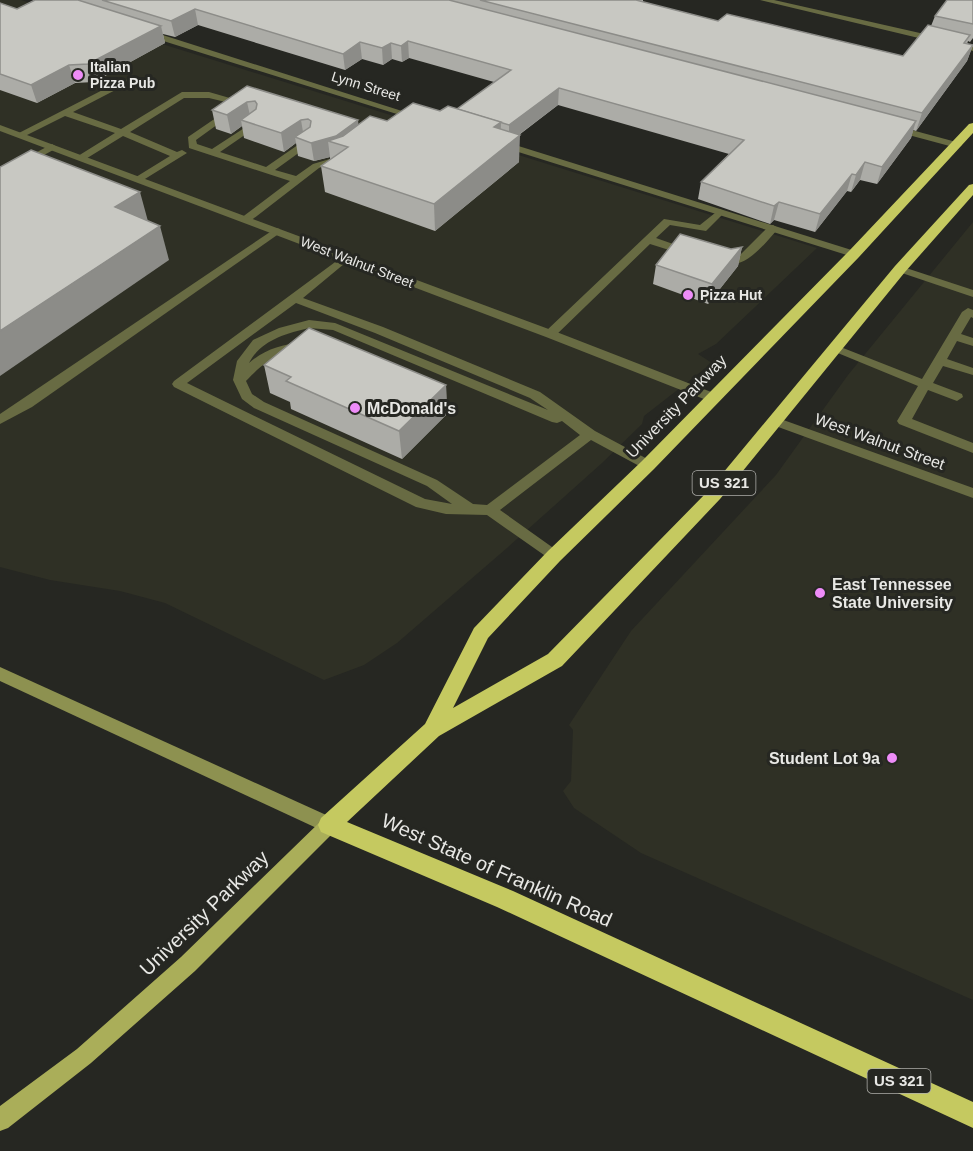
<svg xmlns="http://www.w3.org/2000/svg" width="973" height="1151" font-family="Helvetica,sans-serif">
  <rect width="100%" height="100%" fill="#262722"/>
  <g fill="#2f3025">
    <polygon points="0,0 21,0 817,248 716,344 698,354 712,363 644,416 642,424 602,463 507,548 397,643 364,665 324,680 165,603 120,591 50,580 0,567"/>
    <polygon points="973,222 973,1000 641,853 574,808 563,791 571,781 573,730 569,725 631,631 776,475 848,375"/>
  </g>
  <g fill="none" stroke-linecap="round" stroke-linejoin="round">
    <g fill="#686b43" fill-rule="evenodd">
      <polygon points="760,0 774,0 973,45 973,51"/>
      <polygon points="124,79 127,80 127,84 73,112 121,129 182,92 209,92 247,103 242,106 209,98 184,98 130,132 177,152 182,150 187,153 140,182 136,181 136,177 170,156 123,136 84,160 78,160 78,156 115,133 65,116 23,137 15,135"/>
      <polygon points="229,109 234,112 232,114 196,140 197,144 212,149 255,121 258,122 258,126 220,152 266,167 305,140 311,140 311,144 275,170 296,176 313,164 343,155 348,158 319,168 249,222 241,222 241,218 290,181 189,148 188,137"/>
      <polygon points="52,144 57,147 55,149 0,179 0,172"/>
      <polygon points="720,209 725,212 706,231 670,225 656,238 693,251 693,255 685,255 650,244 554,337 546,337 546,331 664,219 700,225"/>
      <path d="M773,225L778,228L777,230C760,249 745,270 717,264L715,262L717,260L729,259L740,255L769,226Z"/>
      <polygon points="276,228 280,229 280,233 32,407 0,424 0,414"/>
      <path d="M346,254L352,257L350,259L303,298L383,327L540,392L595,431L653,462L655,465L653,468H643L591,440L500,510L559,552L561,556L559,560L554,562L487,515L446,514L416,507L174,387L172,384L174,381ZM296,303L375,333L530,398L548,410L335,323L309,320L279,328L253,340L237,361L233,380L242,399L254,408L427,486L452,504L425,499L187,383ZM309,328L333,330L552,422L557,423L562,421L580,435L487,505L473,504L437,480L264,402L252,394L246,381C269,357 275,356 306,349L308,346L302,342C281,345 265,349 249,363C261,340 285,334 309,328Z"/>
      <polygon points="968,308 973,310 973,318 971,317 961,334 973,338 973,346 957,341 947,359 973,368 973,375 943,366 933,383 962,394 963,397 957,401 928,390 912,419 973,443 973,453 899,424 897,421 918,386 828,349 834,345 838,346 922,379 962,312"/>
    </g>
    <g fill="#686b43" fill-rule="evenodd">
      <polygon points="141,30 147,30 424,118 416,120 141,34"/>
      <polygon points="0,125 554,331 719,395 720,398 719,401 709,401 546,337 0,131"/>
      <polygon points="893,125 960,143 962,145 957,148 890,130 888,128"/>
      <polygon points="502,141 858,252 859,254 858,256 850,256 499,146 497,144"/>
      <polygon points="900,266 973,290 973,297 896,271 896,267"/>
      <polygon points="775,417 973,488 973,498 770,424 768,421 770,418"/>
    </g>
    <polygon fill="#8d9150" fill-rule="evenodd" points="0,667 335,819 338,825 335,831 329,833 323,831 0,681"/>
    <polygon fill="#aaae59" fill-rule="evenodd" points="329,817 335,819 338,825 335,831 195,971 91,1063 8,1128 0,1131 0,1106 77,1049 181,957 323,819"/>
    <polygon fill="#c5c960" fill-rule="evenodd" points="973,123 973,133 859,257 654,469 560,561 488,638 453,708 548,654 708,491 895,266 969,185 973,184 973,195 905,272 720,499 562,666 439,736 347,822 513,891 973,1102 973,1128 497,907 321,832 318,825 321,818 425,724 474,628 548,551 642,461 849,251 969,124"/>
  </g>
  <g fill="#acaca7">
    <polygon points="35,0 643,0 643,2 718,21 903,56 931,26 935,16 973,0 973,38 970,42 968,41 967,44 973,45 967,61 916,131 913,130 911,138 877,184 860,180 851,192 847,191 815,232 774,220 770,224 698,199 701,182 729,154 558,105 519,135 519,162 435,231 325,192 321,166 330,160 330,157 314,161 298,156 296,143 284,152 244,138 242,126 231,134 216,129 212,110 247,86 358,125 457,109 494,82 409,58 402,62 392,59 383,65 362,59 345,70 198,25 175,37 163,34 165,43 94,82 75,83 37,103 0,90 0,3 17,9"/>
    <polygon points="742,247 738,266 708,304 653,284 656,265"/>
    <polygon points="264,365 446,385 447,414 402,459 291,409 290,402 270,393"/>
  </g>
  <g fill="#8c8c88">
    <polygon points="195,9 198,25 175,37 171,21"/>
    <polygon points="161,26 165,43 94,82 88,64"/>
    <polygon points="408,41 409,58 402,62 401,46"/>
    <polygon points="360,42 362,59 345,70 343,54"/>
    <polygon points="391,43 392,59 383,65 382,48"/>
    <polygon points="973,45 967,61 916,131 922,113"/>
    <polygon points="69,65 75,83 37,103 31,85"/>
    <polygon points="559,88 558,105 509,142 509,125"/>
    <polygon points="247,102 251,120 241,120 242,126 231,134 227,115"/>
    <polygon points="301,120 304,138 295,137 296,143 284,152 281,133"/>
    <polygon points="358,120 360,138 328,141 330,157 314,161 311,143"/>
    <polygon points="916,121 911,138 877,184 882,167"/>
    <polygon points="501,122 500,148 494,127"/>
    <polygon points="520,135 519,162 435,231 434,204"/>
    <polygon points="865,162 860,180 851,192 856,175"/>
    <polygon points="852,174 847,191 815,232 820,214"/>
    <polygon points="140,192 149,225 115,207"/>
    <polygon points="779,202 774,220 770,224 774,206"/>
    <polygon points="160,226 169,260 0,376 0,331"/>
    <polygon points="742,247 738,266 708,304 712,284"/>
    <polygon points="446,385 447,414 402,459 399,431"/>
  </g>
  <g fill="#c8c8c2" stroke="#8c8c88" stroke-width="1.5">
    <polygon points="35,0 78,0 161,26 88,64 69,65 31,85 0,74 0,3 17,9"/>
    <polygon points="102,0 449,0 916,121 882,167 865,162 856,175 852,174 820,214 779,202 774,206 701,182 744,140 559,88 509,125 457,109 511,70 408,41 401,46 391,43 382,48 360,42 343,54 195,9 171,21"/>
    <polygon points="480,0 636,0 718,21 727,14 903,56 928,25 970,35 964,43 973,45 922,113"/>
    <polygon points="947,0 973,0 973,24 935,16"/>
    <polygon points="247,86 358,120 336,136 311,143 295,137 310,127 311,121 308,119 301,120 281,133 241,120 256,109 257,104 255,101 247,102 227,115 212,110"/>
    <polygon points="413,103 440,111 448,106 501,122 494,127 520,135 434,204 321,166 348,147 328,141 343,136 370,116 387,121"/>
    <polygon points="31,150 140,192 115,207 160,226 0,331 0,167"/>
    <polygon points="680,234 731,249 742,247 712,284 656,265"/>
    <polygon points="309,328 446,385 399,431 286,381 291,377 264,365"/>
  </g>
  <g fill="#ee8cf8" stroke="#262722" stroke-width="2">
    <circle cx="78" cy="75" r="6"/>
    <circle cx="688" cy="295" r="6"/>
    <circle cx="355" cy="408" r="6"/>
    <circle cx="820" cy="593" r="6"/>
    <circle cx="892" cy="758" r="6"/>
  </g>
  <g text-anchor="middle" stroke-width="6" stroke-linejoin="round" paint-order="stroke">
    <g font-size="14" font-weight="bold" fill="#e8e8e5" stroke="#262722" text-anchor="start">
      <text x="90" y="72">Italian<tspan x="90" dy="16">Pizza Pub</tspan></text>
      <text x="700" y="300">Pizza Hut</text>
    </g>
    <g font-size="14" fill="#e8e8e5" stroke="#262722">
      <text transform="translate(366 86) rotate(17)" y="5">Lynn Street</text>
      <text transform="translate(357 262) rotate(21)" y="5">West Walnut Street</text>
    </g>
    <g fill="#262722" stroke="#aeaeaa" stroke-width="1.5">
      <rect x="692.5" y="471" width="63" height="24" rx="4.5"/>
      <rect x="867.5" y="1069" width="63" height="24" rx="4.5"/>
    </g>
    <g font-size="15" font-weight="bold" fill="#e8e8e5">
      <text x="724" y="488">US 321</text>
      <text x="899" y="1086">US 321</text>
    </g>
    <g font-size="16" fill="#e8e8e5" stroke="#262722">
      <text transform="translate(676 406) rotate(-46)" y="6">University Parkway</text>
      <text transform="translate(880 441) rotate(20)" y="6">West Walnut Street</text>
    </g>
    <g font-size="16" font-weight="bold" fill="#e8e8e5" stroke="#262722" text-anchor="start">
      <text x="367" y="414">McDonald's</text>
      <text x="832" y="590">East Tennessee<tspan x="832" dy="18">State University</tspan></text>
      <text x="880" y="764" text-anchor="end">Student Lot 9a</text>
    </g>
    <g font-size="20" fill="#e8e8e5" stroke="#262722">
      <text transform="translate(497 870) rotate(24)" y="7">West State of Franklin Road</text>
      <text transform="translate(204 913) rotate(-44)" y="7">University Parkway</text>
    </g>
  </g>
</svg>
